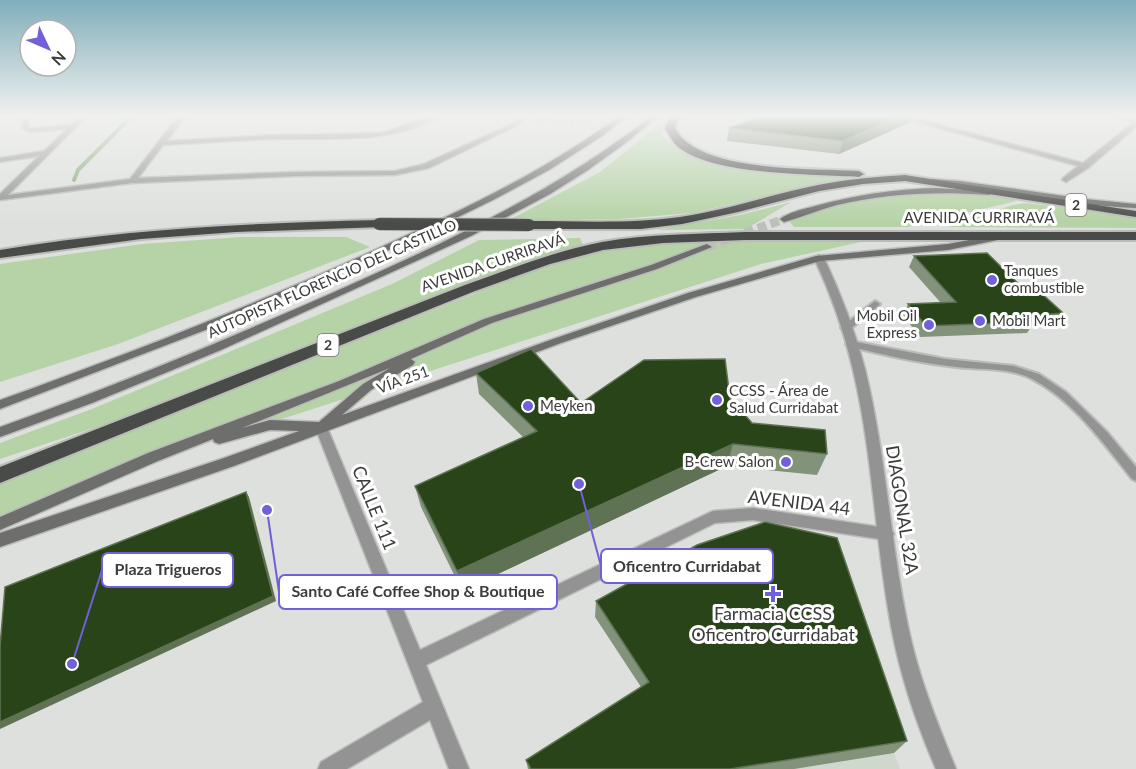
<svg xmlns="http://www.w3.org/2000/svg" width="1136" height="769" font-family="Lato,sans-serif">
  <rect width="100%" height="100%" fill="#dde0dc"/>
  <polygon fill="#d0d8cd" points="894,753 900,769 771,769"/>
  <g fill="#b5d3a6">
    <polygon points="665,120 662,135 674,146 724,166 873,176 819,184 692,213 619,219 511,219 600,172"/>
    <polygon points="897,192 936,192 1008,197 1016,201 908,227 794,227 789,221 837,204"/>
    <polygon points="791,202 746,229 657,230 740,215"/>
    <polygon points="1026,203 1136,216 1136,228 948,227 1013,205"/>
    <polygon points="241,237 346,237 370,247 118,344 0,382 0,264 142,244"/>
    <polygon points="580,238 583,245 533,261 130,416 0,459 0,443 92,409 392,284 479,240"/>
    <path d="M870,240L761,264L167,456L0,519V481L535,270C555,264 576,256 596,253C686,236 779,241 870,240Z"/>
  </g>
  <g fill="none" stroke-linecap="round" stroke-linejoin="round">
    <polyline stroke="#88a678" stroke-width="4" points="74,180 78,170 133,115"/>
    <polyline stroke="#bdbfbc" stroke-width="9" stroke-dasharray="9 4.5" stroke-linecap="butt" points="707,247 784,219"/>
    <defs>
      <g id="service">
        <polygon points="875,301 880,304 878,306 849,330 843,330 841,328 843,326"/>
        <path d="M851,341L945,359L1014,366L1039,374L1066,392L1107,432L1136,467V481L1132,479C1104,444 1073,400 1032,379C1009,367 981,370 956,367C920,363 883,355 848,346L846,344Z"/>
      </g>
      <g id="minor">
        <path d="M22,115H28V127L31,128L71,125L81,115H88L8,195L130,179L179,115H186L167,141L274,135L380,133C401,129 420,115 441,115C391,146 330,137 274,139C237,140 200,143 163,145L138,178L297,172L395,171L424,164L516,122L518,119L514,115H521L525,119L520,124L429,168L395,175L297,176L132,183L0,200V194L39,156L0,162V158L44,151L67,129L30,132L22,128Z"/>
        <polygon points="891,115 903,115 1083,163 1134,122 1109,115 1121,115 1136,119 1136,127 1088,168 1066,182 1062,180 1063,178 1078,166"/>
        <polygon points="321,422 326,424 327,427 420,650 713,511 753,508 886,528 891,529 894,534 891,539 886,540 753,520 715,523 426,665 469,769 449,769 430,720 347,769 318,769 321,762 423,702 315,427 316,424"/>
      </g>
      <path id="tertiary" d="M819,255L824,258C841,294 855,331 865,369C886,454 890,541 908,626C918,676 937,722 956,769H936C916,723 900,675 891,626C875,541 873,454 853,370C844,331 831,294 814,258Z"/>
      <g id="secondary">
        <path d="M621,115H629L602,136L549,170L493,200L407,242L208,329L0,409V400C128,354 255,305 379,248C463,210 547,170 621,115Z"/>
        <path d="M653,115H660L624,144L588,170L550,194L471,236L221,350L92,403L0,437V427C113,387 223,341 332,293C447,242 553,193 653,115Z"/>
        <path d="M932,179L960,181L1085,199L1136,204V208C1068,205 1002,189 935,183L931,181Z"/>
        <path d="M936,188L989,191L993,193L989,195C938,191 887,193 837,205C819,210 802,217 784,222L780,219C789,212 804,209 815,206C855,195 895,189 936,188Z"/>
        <path d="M1000,234L1003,235V239L948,250L820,261L696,297L561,343L234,466L0,547V533L224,458L299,431L270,430L219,444L214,442L213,439L158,461L0,530V517L148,453L339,381L484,319L651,265L704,245L707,244L712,247L657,269L492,323L411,359L415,362L413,365L371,390L342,415L553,339L688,293L816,256L948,244ZM390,368L363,384L319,422L270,420L242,428Z"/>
      </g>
      <g id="trunk">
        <path d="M671,115H680L675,128C698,173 813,168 859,171L864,174L859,177C815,174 706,176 675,144C671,139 668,133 665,128Z"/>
        <path d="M905,175L1136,211V217L905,181L863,184L819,191L738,212L682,224L641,229H529L523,225L529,221C579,221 630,224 680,217C727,210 772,194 818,185C847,179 876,177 905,175Z"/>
        <path d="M379,220L385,224L383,227L236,232L141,239L0,258V250C126,229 252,223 379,220Z"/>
        <path d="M745,232H1136V240H745L663,243L603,250L550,264L475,291L0,483V467L465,285C510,269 555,251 602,242C649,234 698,234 745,232Z"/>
      </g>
    </defs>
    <use href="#service" stroke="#b9bcb9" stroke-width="4"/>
    <use href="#minor" stroke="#b9bcb9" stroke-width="3"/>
    <use href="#tertiary" stroke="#b9bcb9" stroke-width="3"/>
    <use href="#secondary" stroke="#b9bcb9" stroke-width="3"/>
    <use href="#trunk" stroke="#b9bcb9" stroke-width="4"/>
    <polyline stroke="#a1a3a1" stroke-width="2" stroke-dasharray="3 3" stroke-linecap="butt" points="535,120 590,122"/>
    <use href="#service" fill="#929392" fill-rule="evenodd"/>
    <use href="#minor" fill="#929392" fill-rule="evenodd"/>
    <use href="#tertiary" fill="#929392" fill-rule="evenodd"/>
    <use href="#secondary" fill="#6e6f6d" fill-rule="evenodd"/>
    <use href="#trunk" fill="#494b48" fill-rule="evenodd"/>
    <defs>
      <polyline id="trunk-bridge" points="379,224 529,225"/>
    </defs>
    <use href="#trunk-bridge" stroke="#b9bcb9" stroke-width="14" stroke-linecap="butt"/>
    <use href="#trunk-bridge" stroke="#494b48" stroke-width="12"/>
  </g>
  <g fill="#83927a">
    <polygon points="909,123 839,154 727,141 729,128"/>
    <polygon points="914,256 1027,292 1063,313 1055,325 1031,327 1027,333 920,337 903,315 908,304 941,303 909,267"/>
    <polygon points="476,373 581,403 730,398 752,423 827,454 817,475 727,466 462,591 421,507 415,486 523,437 479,394"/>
    <polygon points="596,601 907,741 894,753 794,769 528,769 526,760 641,687 595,617"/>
  </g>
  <g fill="#5f7354">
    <polygon points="902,115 911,115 909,123 839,154 843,141"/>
    <polygon points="733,444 727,466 462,591 457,571"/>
    <polygon points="246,492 249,497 276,601 0,729 0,722"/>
  </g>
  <g fill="#294419" stroke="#5f7354" stroke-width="1.5">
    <polygon points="764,115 902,115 843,141 729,128"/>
    <polygon points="987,253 1027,292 1040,292 1063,313 1029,316 1034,322 926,326 908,304 956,302 914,256"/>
    <polygon points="531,349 581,403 644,360 725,359 730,398 752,423 825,430 827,454 733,444 457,571 415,486 537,431 476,373"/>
    <polygon points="246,492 273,596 0,722 0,647 5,587"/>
    <polygon points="765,522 837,538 907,741 730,769 531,769 526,760 649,682 596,601 697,545"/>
  </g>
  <linearGradient id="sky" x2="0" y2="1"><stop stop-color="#81aebb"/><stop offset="0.52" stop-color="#f0f1ef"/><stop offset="1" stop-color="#f0f1ef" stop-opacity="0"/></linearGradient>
  <rect width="1136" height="223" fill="url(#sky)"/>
  <g fill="#7060da" stroke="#fff" stroke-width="2">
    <circle cx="992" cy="280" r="6"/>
    <circle cx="980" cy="321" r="6"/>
    <circle cx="929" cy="325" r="6"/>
    <circle cx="717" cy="400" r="6"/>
    <circle cx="528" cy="406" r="6"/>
    <circle cx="786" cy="462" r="6"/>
    <path d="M770 585h6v6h6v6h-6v6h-6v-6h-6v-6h6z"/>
  </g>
  <g text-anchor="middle" stroke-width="6" stroke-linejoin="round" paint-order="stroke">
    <g fill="#fff" stroke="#767676" stroke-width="1.5">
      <rect x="1065.5" y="194" width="21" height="22" rx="4.5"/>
      <rect x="317.5" y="334" width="21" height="22" rx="4.5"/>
    </g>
    <g font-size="14" font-weight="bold" fill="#3b3c3b">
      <text x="1076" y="210">2</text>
      <text x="328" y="350">2</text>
    </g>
    <g font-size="15" fill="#3b3c3b" stroke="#fff">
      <text x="979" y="223">AVENIDA CURRIRAVÁ</text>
      <text transform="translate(493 263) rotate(-19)" y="5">AVENIDA CURRIRAVÁ</text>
      <text transform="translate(332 279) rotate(-24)" y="5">AUTOPISTA FLORENCIO DEL CASTILLO</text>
      <text transform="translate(403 380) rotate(-20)" y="5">VÍA 251</text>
    </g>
    <g font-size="15" fill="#3b3c3b" stroke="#fff" text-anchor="start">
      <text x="1004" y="276">Tanques<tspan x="1004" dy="17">combustible</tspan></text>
      <text x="917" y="321" text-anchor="end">Mobil Oil<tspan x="917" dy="17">Express</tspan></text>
      <text x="992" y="326">Mobil Mart</text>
      <text x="729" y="396">CCSS - Área de<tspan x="729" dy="17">Salud Curridabat</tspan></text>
      <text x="540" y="411">Meyken</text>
      <text x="774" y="467" text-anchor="end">B-Crew Salon</text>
    </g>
    <g font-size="18" fill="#3b3c3b" stroke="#fff">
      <text transform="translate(799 503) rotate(7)" y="6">AVENIDA 44</text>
      <text transform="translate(374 508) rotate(68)" y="6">CALLE 111</text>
      <text transform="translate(902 510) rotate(81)" y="6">DIAGONAL 32A</text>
    </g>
    <g font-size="18" fill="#3b3c3b" stroke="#fff">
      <text x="773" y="620">Farmacia CCSS<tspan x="773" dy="21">Oficentro Curridabat</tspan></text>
    </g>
  </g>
  <path fill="none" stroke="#7060da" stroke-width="2" d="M579 484L601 566M72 664L102 570M267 510L279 592"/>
  <g fill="#7060da" stroke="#fff" stroke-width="2">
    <circle cx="579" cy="484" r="6"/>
    <circle cx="72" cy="664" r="6"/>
    <circle cx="267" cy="510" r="6"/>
  </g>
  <g fill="#fff" stroke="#7060da" stroke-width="2">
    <rect x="601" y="549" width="172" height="34" rx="6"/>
    <rect x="102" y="553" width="131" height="34" rx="6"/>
    <rect x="279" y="575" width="278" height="34" rx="6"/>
  </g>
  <g font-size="16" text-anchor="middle" font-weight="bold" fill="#3b3c3b">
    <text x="687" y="572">Oficentro Curridabat</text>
    <text x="168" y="575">Plaza Trigueros</text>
    <text x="418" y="597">Santo Café Coffee Shop &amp; Boutique</text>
  </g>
  <g transform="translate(48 48) rotate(134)"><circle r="28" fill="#ffffff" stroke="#b1b1b1" stroke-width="1.5"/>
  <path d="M0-4.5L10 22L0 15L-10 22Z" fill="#7060da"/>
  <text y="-9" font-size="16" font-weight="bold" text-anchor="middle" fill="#3b3c3b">N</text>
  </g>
</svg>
